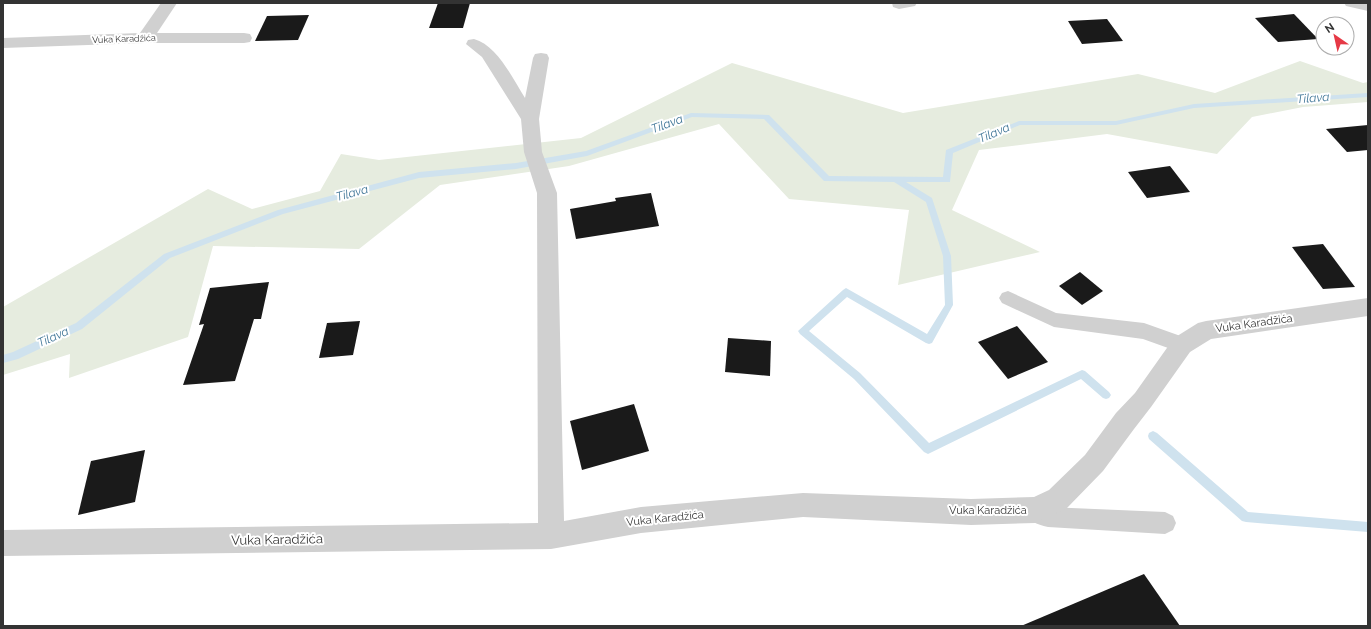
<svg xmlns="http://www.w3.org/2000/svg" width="1371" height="629" font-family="Raleway,sans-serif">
  <rect width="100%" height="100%" fill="#fff"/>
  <polygon fill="#e6ecdf" points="1300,61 1363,83 1368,82 1368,102 1303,107 1252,117 1217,154 1107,134 979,150 952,210 1040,252 898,285 909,210 789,199 719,124 569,166 440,185 359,249 213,246 188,337 69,378 70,354 3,375 3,307 208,189 252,209 320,191 341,154 379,160 581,138 732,63 903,113 1138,74 1215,93"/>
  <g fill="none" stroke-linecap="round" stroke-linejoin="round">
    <g fill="#cfe2ee" fill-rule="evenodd">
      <polygon points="1368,93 1368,97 1194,108 1116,125 1020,125 953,153 950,182 906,182 932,198 951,256 953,305 932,343 929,344 926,343 847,297 809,331 860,373 929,443 1082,370 1085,371 1109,392 1111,395 1109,398 1106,399 1103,398 1081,379 928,454 924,452 854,379 800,334 798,331 843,290 846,288 927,334 945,305 943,256 926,202 894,182 824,181 764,119 692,117 587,156 516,169 419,178 283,214 170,258 82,329 18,359 3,363 3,355 13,352 76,323 164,254 278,210 419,172 516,163 586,151 691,113 769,115 829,176 943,177 946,150 1019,121 1116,121 1194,104"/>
      <polygon points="1153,431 1157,433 1248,512 1368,522 1368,532 1246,522 1242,521 1149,439 1148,436 1149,433"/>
    </g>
  </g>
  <g fill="#1a1a1a">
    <polygon points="438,3 470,3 463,28 429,28"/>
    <polygon points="1294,14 1318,39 1278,42 1255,18"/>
    <polygon points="309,15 298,40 255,41 267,16"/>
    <polygon points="1107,19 1123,41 1082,44 1068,21"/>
    <polygon points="1368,125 1368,150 1347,152 1326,129"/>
    <polygon points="1170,166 1190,192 1147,198 1128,172"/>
    <polygon points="651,193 659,226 576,239 570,209 616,201 615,198"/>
    <polygon points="1323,244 1355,287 1323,289 1292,247"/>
    <polygon points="1080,272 1103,291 1082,305 1059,286"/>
    <polygon points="269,282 261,319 254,319 235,381 183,385 204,324 199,325 210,288"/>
    <polygon points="360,321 353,355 319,358 327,323"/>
    <polygon points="1017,326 1048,362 1008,379 978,342"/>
    <polygon points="728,338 771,341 770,376 725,372"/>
    <polygon points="634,404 649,451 582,470 570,421"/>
    <polygon points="145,450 135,502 78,515 91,461"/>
    <polygon points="1144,574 1180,626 1021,626"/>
  </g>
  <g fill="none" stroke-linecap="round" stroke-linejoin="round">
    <g fill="#d0d0d0" fill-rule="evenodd">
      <polygon points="1008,291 1056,313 1144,323 1189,339 1191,345 1189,351 1182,353 1143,339 1054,327 1002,303 999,298 1002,293"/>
      <path d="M1035,500L1048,507L1165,512L1173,516L1176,523L1173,530L1165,534L1048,527C1036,524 1029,522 1024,510L1027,503Z"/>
    </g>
    <g fill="#d0d0d0" fill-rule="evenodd">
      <polygon points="161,3 177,3 157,33 244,33 250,34 252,38 250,42 244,43 145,43 3,48 3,38 140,33"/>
      <polygon points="892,3 917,3 915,6 899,9 893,7"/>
      <polygon points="1344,3 1368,3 1368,11 1346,6"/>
      <path d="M474,39C497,45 513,79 525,98L533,58L535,54L541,53L547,54L549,58L539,119L542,152L557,193L564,521L641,507L803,493L971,499L1034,497L1049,490L1085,455L1116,413L1135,393L1174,338L1198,323L1206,321L1368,298V316L1211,339L1190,352L1151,407L1134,429L1103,471L1067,508L1035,523L971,525L803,517L641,533L551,549L3,556V530L538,523L537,193L524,152L521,119L482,57L466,44L468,40Z"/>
    </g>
  </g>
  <g text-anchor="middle" stroke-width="4" stroke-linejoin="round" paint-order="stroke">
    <g font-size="9" fill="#333" stroke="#fff">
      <text transform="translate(124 39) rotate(-2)" y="3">Vuka Karadžića</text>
    </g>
    <g font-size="11" fill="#333" stroke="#fff">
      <text transform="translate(1254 323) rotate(-8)" y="4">Vuka Karadžića</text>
      <text x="988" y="514">Vuka Karadžića</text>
      <text transform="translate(665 518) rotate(-6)" y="4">Vuka Karadžića</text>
    </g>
    <g font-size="12" font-style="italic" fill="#3f7597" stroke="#fff">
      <text transform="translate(1313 98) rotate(-4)" y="4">Tilava</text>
      <text transform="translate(667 124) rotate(-20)" y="4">Tilava</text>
      <text transform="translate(994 133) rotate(-23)" y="4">Tilava</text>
      <text transform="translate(352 193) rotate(-15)" y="4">Tilava</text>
      <text transform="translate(53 337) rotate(-24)" y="4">Tilava</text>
    </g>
    <g font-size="13" fill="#333" stroke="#fff">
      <text transform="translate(277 539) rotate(-1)" y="5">Vuka Karadžića</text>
    </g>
  </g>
  <rect width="1371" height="629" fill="none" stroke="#333333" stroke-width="8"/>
  <g transform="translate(1335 36) rotate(326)"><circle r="19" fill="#ffffff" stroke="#adadad"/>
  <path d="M0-3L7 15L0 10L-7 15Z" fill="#e63946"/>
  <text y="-6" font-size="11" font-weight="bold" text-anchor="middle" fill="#333333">N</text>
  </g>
</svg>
